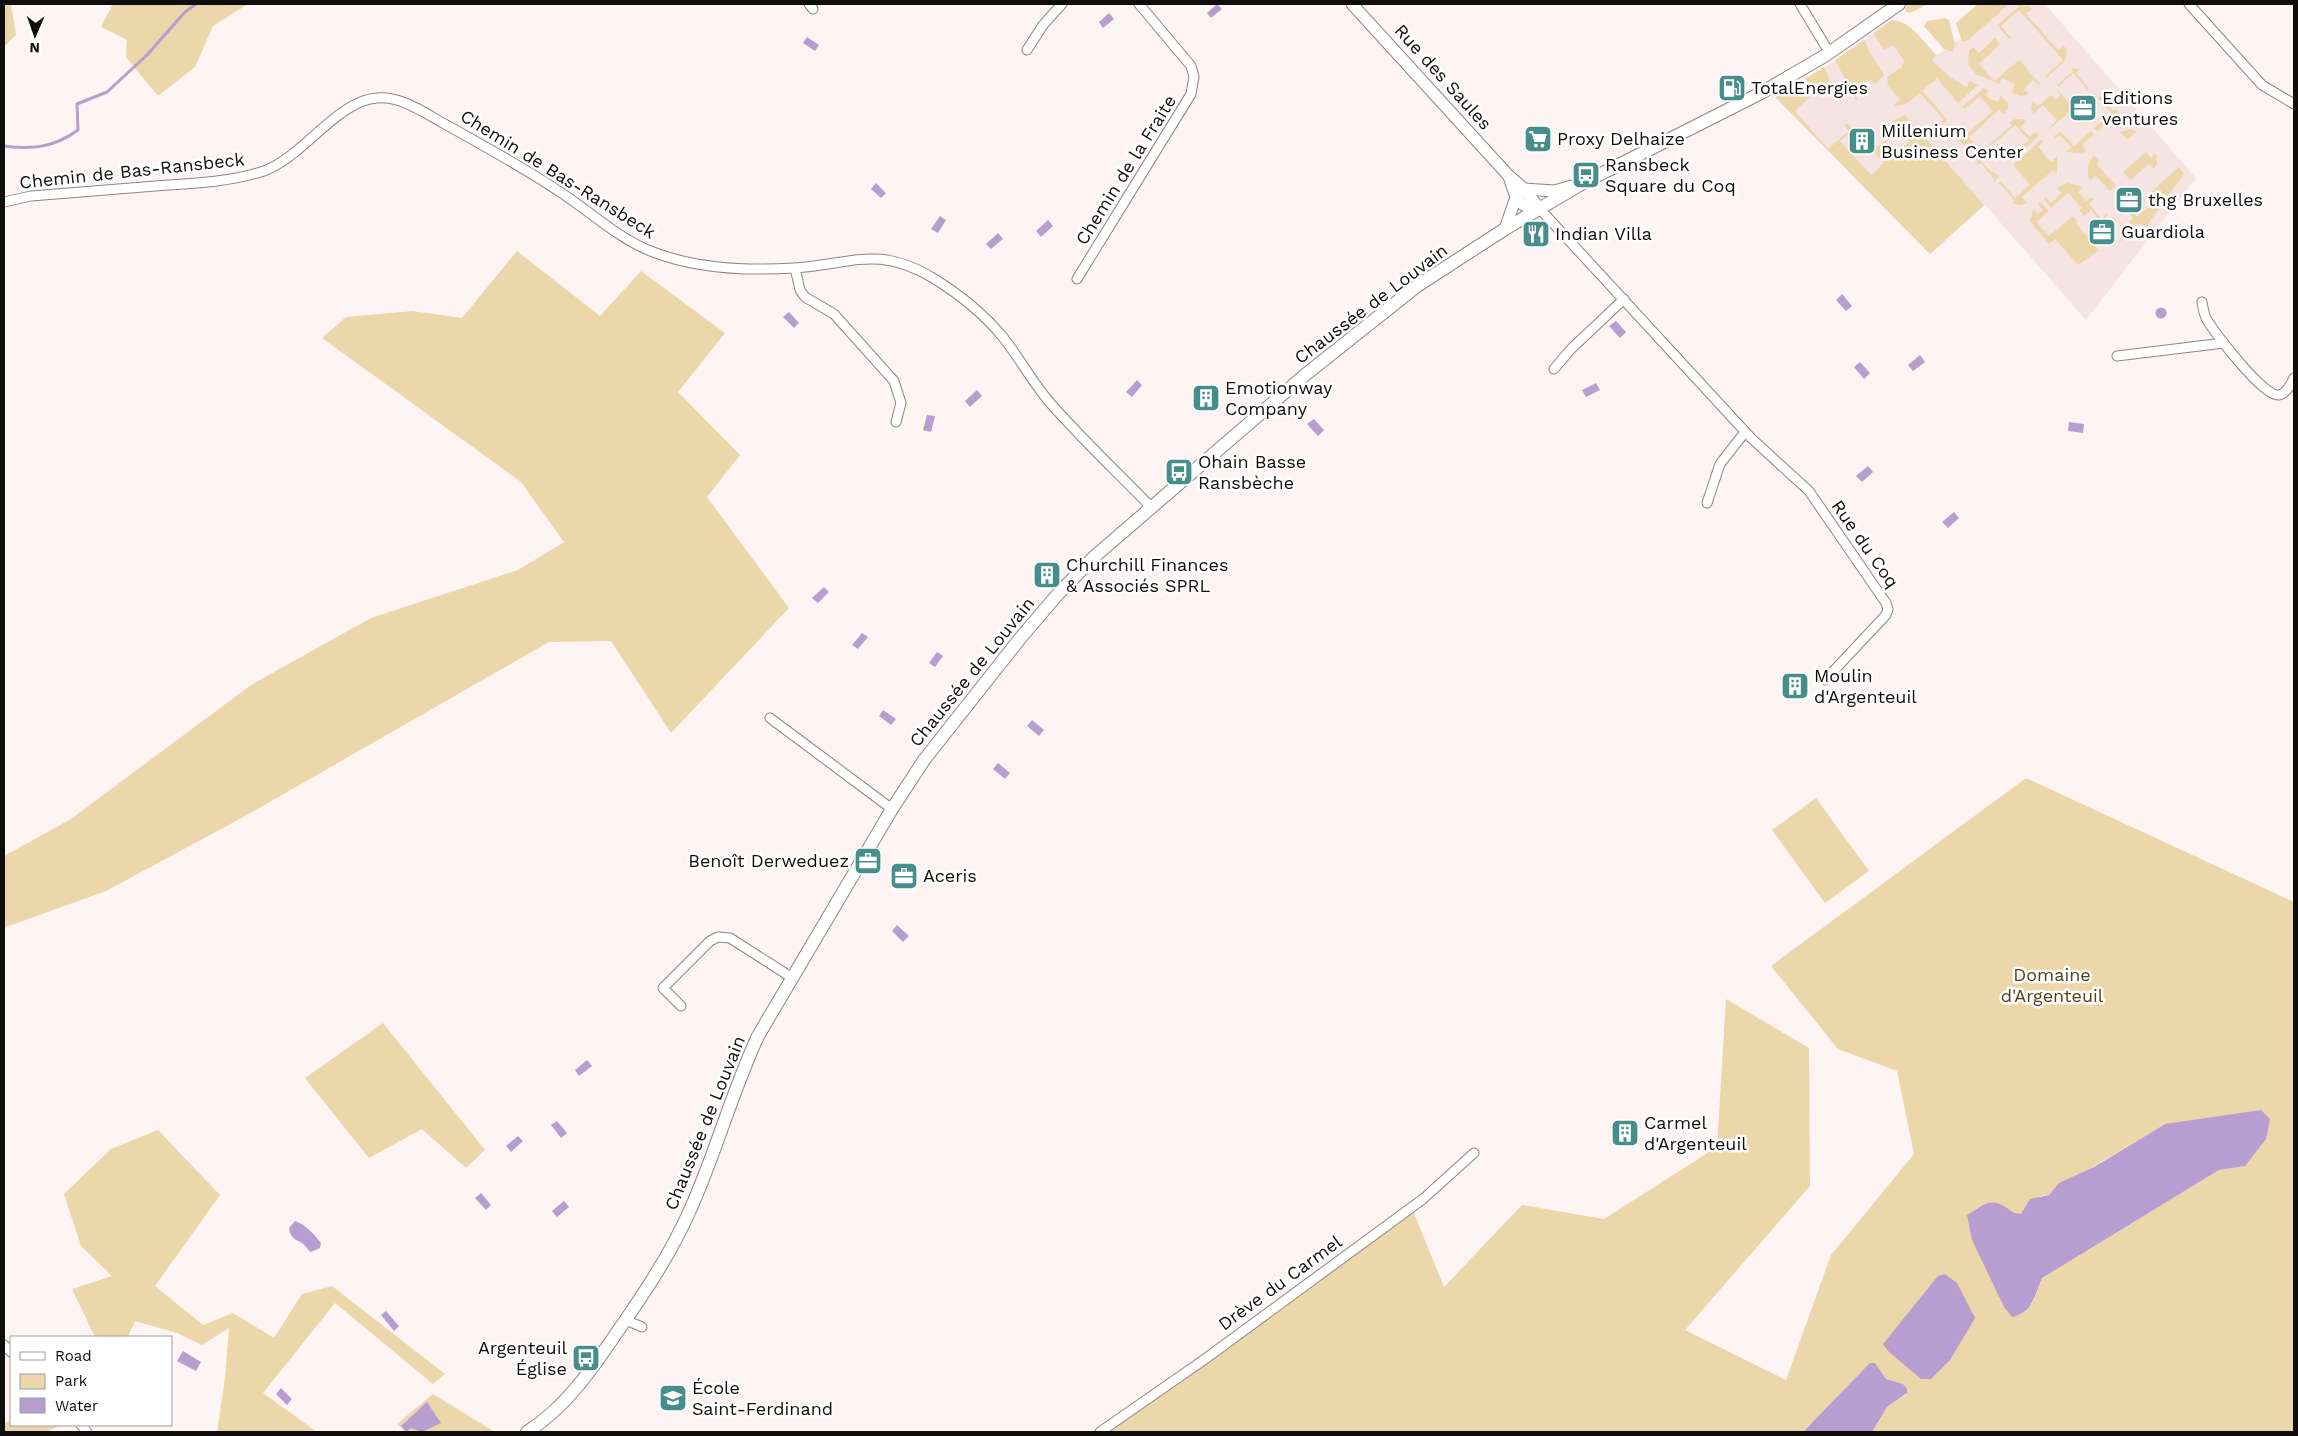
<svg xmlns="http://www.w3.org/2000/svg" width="2298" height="1436" font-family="'Work Sans',sans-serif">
  <rect width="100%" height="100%" fill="#fef4f4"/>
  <polygon fill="#f6e4e3" points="2003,4 2045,4 2196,178 2086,320 1985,205 1930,254 1775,97 1830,64 1892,20 1899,21 1910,27 1937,55 1954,42 1960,40"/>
  <g fill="#ebd7a9" fill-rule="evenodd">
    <polygon points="4,4 11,4 16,35 4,47"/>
    <polygon points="113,4 248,4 213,26 195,67 158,96 126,57 127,40 101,27"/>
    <polygon points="1907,4 1928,4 1910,13 1905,11"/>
    <polygon points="1978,4 2009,4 1967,41 1962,42 1956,23"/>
    <polygon points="2021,5 2028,6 2032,9 2026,14 2058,50 2064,46 2067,50 2065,61 2046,78 2045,76 2063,60 2019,10 2001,26 2011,38 2009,39 1997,25"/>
    <polygon points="1945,18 1949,20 1955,45 1953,52 1944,49 1924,26 1927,21"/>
    <path d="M1892,20C1911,21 1924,43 1936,55L1932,61L1950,77L1966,87L1970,81L1978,85L1958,103L1937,78L1922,91L1948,120L1943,124L1941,122L1944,120L1920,93C1912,99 1905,108 1894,105L1900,99L1888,86L1887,77L1902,67L1904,61L1893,45L1884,50L1873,33Z"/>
    <path d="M1995,38L2000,44L1979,64L1994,81L2019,60L2040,84L2039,85L2033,80L2024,89L2028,94C2021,97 2017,96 2012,91L2015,84L2002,78L1999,84L1976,74L1968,64L1969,51L1973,47L1979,53Z"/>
    <polygon points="1864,40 1870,53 1884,75 1875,84 1870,79 1854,93 1858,99 1856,100 1835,60"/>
    <polygon points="1824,67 1833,87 1830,90 1825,84 1795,111 1828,149 1849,131 1844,126 1847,123 1853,130 1840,141 1871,175 1884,163 1873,151 1885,140 1896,153 1910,141 1893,121 1905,115 1984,205 1930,254 1775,97"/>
    <polygon points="2071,68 2080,69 2076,73 2089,88 2088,90 2073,73 2058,87 2057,85 2073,71"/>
    <polygon points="2052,84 2074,108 2047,131 2057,120 2043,105 2033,114 2031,107 2033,101 2038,106 2051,95 2056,100 2061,95"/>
    <path d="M1984,88L1988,90L1986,97L1998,102L2001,96L2008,103V108L2004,115L1999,110L1969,137L1973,143C1960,149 1952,135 1945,126L1948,124L1961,139L1993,111L1980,96L1964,109L1962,107Z"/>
    <polygon points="2100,96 2114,111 2117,109 2120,115 2117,124 2112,118 2097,132 2094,128 2111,113 2098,98"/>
    <path d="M2015,119H2023L2026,122L2020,127L2030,137L2035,132L2039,136L2010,162L2007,159L2029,140L2015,125L1978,157L1991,172L1993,171L1999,177L1994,182V179L1981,163L1978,165C1975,159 1975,154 1979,148L1982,151L2012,125L2010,122Z"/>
    <polygon points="2131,129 2137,132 2127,139 2120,132"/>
    <polygon points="2060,131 2074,146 2091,131 2094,135 2082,145 2086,151 2081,153 2066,152 2071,147 2060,135 2055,139 2053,138"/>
    <path d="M2042,139L2043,142L2038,147L2051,162L2057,157V175L2053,170L2022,197L2027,203C2021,206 2017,206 2012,202L2014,200L2000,184L1997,185L2001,181L2015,198L2030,185L2013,165Z"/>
    <polygon points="2146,152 2151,158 2156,153 2157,164 2154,169 2149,164 2130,180 2123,172"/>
    <path d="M2094,155L2099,161L2096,164L2116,186L2110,191L2096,176L2090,180C2086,172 2088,162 2094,155Z"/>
    <polygon points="2179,167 2184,174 2145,228 2141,224 2134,225 2128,223 2133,218 2127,211 2121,215 2118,212 2126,206 2137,217 2152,204 2145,197"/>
    <polygon points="2068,183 2083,187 2078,192 2086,201 2092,197 2094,199 2089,204 2101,219 2107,214 2108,215 2101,222 2091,210 2084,216 2079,210 2082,208 2068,193 2051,208 2044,199 2046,197 2051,203 2062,193 2057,188"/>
    <polygon points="2041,202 2049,211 2036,222 2049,236 2073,216 2078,222 2076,224 2099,250 2078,265 2055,239 2049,244 2030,221 2033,209 2038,214 2043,210 2038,204"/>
    <polygon points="517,251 600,316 641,271 725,333 678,392 740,455 707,497 789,608 671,733 611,641 549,642 247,815 106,891 6,927 4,924 4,856 71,819 251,685 371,618 518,570 564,542 521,482 322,338 346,317 412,311 462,318"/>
    <path d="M2026,778L2294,902V1432H1872L1887,1407L1907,1394L1903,1384L1886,1379L1879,1369L1807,1427L1803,1432H1093L1411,1206L1444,1287L1522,1205L1604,1219L1717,1147L1726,999L1809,1048L1810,1186L1685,1330L1786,1380L1831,1255L1914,1154L1897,1071L1838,1049L1771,966ZM2165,1124L2245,1166L2219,1170L2042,1278C2031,1306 2037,1310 2004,1307L1984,1264L2008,1209L2016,1214H2021C2028,1204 2036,1194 2049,1195L2052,1191Z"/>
    <polygon points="1816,798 1869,871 1825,903 1772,830"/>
    <polygon points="383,1023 485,1150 466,1168 422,1129 369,1158 305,1078"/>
    <polygon points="158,1130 220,1195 155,1286 203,1325 233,1313 274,1338 302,1294 332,1286 445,1374 433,1384 335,1303 263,1393 317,1432 217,1432 225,1378 229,1328 202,1345 177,1333 135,1321 128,1337 95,1337 72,1289 112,1276 81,1246 64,1194 111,1149"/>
    <polygon points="433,1394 495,1432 406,1432 397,1424"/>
    <polygon points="11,1421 11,1425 61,1425 46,1432 4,1432 4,1423"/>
  </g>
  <g fill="#b79dd0">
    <polygon points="1217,4 1222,9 1211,18 1207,13"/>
    <polygon points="1109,13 1114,19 1103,28 1099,22"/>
    <polygon points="807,37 819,45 815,51 803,43"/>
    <polygon points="876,183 886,193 881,198 871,189"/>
    <polygon points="940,216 946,220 938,233 931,229"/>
    <polygon points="1048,220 1053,226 1041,237 1036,231"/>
    <polygon points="998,233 1003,239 991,249 986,244"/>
    <polygon points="1842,294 1852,306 1846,311 1836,300"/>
    <circle cx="2161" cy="313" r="5.5"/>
    <polygon points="789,312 799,323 794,328 783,317"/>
    <polygon points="1616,321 1626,332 1620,338 1609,326"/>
    <polygon points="1920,355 1925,362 1913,371 1908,365"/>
    <polygon points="1860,362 1870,373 1864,379 1854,367"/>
    <polygon points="1137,380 1142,385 1132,397 1126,392"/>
    <polygon points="1596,383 1600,390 1586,397 1582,390"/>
    <polygon points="977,390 982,396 970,407 965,401"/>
    <polygon points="927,415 935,416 931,432 923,430"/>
    <polygon points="1314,419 1324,430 1318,436 1307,424"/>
    <polygon points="2069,422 2084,424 2083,433 2068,431"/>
    <polygon points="1868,466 1873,472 1862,482 1856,476"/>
    <polygon points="1954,512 1959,518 1948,528 1942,522"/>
    <polygon points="824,587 829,592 818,603 812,598"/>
    <polygon points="862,633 868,637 858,649 852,645"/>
    <polygon points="937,652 943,656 935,667 929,663"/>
    <polygon points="883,710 896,719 891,725 879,716"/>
    <polygon points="1032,720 1044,730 1039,736 1027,726"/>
    <polygon points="998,763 1010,773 1005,779 993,769"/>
    <polygon points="897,925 909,936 903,942 892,931"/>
    <polygon points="587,1060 592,1066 579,1076 575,1070"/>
    <path d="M2261,1110L2270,1119L2266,1139L2245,1166L2219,1170L2042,1278C2035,1294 2033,1313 2012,1317L2004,1307L1972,1240L1967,1215C1983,1206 1990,1196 2007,1208C2011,1211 2015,1214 2021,1214L2030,1199L2049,1195L2059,1183L2094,1167L2165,1124Z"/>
    <polygon points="557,1121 567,1133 561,1138 551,1125"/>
    <polygon points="518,1136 523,1141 511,1152 506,1146"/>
    <polygon points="481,1193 491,1205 486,1210 475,1198"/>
    <polygon points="564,1201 569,1207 557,1217 552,1211"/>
    <path d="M295,1221C305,1224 315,1235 321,1243L320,1248L311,1252C306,1249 307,1246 302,1243C295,1239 290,1238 289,1228Z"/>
    <polygon points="1945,1274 1957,1283 1975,1318 1950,1360 1931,1379 1921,1379 1888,1351 1883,1344 1938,1276"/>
    <polygon points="386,1311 399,1326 394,1331 381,1315"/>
    <polygon points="183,1351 201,1362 196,1371 177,1361"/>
    <polygon points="1870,1363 1875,1363 1886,1379 1903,1384 1907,1389 1907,1393 1887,1407 1872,1432 1803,1432"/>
    <polygon points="281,1388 292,1399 287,1405 276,1394"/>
    <polygon points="427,1402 441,1423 422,1432 411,1428 406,1432 401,1426"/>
  </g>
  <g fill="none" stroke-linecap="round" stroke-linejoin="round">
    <path stroke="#b79dd0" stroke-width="3" d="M4,146C32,150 55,147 78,130L77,104L107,92L147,55L185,12L196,4"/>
    <defs>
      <g id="minor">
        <polyline points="809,4 813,9"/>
        <polyline points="1800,4 1829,52"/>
        <polyline points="2189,4 2262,85 2294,104"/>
        <polyline points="1027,50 1043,25 1062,4"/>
        <path d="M4,202L31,196C77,192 122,189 168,185C200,183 233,181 264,171C303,157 338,100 377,98C401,96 423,112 443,123C484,146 527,169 566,196C594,215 621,240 653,252C697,269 748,271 795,268C852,264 878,245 933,278C959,294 982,312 1002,336C1020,358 1033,384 1052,405C1083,440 1118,473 1151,507"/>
        <polyline points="1539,208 1751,438 1809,491 1886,603 1888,609 1886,615 1825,680"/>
        <polyline points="795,268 800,290 805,297 834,314 894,381 901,403 896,422"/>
        <polyline points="1077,279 1191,94 1194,77 1191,66 1139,4"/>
        <path d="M2202,302C2203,308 2204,315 2207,320C2216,334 2264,398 2279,395C2286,394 2291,384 2294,378"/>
        <polyline points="2117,356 2224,343"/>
        <polyline points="1554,369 1571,349 1624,299"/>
        <polyline points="1707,503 1720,464 1745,432"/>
        <polyline points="770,718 892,809"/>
        <polyline points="681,1006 663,988 710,941 718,937 730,938 791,977"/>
        <polyline points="626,1320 642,1327"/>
        <polyline points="4,1345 11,1352"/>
        <polyline points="81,1425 87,1432"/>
        <polyline points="1100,1432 1205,1359 1423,1199 1474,1153"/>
      </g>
      <g id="tertiary">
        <polyline points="1352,4 1508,175 1524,189 1539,208"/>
        <path d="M1509,176C1514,194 1518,210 1539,208"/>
        <polyline points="1524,189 1554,191 1572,186"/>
        <polyline points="1505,229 1516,197"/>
      </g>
      <path id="secondary" d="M527,1432C563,1409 587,1376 611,1341C641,1298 670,1256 691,1208C716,1152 732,1092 758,1036L892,809L924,760L1022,636L1058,594L1094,557L1305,375L1417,286L1505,229L1583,183L1761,93L1826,55L1899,4"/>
    </defs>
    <use href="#minor" stroke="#8e8585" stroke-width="11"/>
    <use href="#tertiary" stroke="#8e8585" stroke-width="13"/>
    <use href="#secondary" stroke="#8e8585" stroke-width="14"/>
    <use href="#minor" stroke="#fff" stroke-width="9"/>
    <use href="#tertiary" stroke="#fff" stroke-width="11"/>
    <use href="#secondary" stroke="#fff" stroke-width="12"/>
  </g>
  <defs>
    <symbol id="fuel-square" viewBox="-11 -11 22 22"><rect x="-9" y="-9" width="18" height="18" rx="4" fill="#468e8b" stroke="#fff"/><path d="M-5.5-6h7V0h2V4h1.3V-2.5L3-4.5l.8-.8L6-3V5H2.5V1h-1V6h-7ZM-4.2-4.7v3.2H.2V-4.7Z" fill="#fff"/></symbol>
    <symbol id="office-square" viewBox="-11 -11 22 22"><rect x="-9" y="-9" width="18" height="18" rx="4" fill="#468e8b" stroke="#fff"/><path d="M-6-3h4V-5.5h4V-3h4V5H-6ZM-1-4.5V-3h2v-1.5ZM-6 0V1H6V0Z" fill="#fff"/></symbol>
    <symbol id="supermarket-square" viewBox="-11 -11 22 22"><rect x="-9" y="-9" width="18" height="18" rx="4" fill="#468e8b" stroke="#fff"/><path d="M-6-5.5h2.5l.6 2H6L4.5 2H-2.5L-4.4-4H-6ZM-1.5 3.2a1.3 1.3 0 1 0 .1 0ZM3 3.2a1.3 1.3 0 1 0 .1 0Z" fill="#fff"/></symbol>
    <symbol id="building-square" viewBox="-11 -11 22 22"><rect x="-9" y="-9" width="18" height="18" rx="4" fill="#468e8b" stroke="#fff"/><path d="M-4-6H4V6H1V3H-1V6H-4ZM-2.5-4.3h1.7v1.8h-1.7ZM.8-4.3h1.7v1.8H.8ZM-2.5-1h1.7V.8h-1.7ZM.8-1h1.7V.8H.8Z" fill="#fff"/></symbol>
    <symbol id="bus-square" viewBox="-11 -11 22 22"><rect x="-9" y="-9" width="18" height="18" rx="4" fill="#468e8b" stroke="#fff"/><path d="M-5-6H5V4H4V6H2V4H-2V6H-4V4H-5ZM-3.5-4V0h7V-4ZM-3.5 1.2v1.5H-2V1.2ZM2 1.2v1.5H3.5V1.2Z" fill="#fff"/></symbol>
    <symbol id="restaurant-square" viewBox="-11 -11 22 22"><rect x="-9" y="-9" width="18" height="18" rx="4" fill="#468e8b" stroke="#fff"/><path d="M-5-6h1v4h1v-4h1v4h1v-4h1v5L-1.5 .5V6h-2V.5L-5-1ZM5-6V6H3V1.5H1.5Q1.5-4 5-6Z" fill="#fff"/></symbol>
    <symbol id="school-square" viewBox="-11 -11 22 22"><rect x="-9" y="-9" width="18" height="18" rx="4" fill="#468e8b" stroke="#fff"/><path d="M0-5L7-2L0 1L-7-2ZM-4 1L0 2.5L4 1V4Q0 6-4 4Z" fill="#fff"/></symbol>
  </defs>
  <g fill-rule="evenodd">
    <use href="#fuel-square" x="1716" y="72" width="32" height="32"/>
    <use href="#office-square" x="2067" y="92" width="32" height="32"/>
    <use href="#supermarket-square" x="1522" y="123" width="32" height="32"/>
    <use href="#building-square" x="1846" y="125" width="32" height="32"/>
    <use href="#bus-square" x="1570" y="159" width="32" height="32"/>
    <use href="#office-square" x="2113" y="184" width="32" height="32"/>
    <use href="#office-square" x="2086" y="216" width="32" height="32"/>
    <use href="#restaurant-square" x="1520" y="218" width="32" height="32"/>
    <use href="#building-square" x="1190" y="382" width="32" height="32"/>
    <use href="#bus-square" x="1163" y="456" width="32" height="32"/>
    <use href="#building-square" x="1031" y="559" width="32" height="32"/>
    <use href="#building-square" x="1779" y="670" width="32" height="32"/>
    <use href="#office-square" x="852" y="845" width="32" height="32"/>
    <use href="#office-square" x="888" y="860" width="32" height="32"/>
    <use href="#building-square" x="1609" y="1117" width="32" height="32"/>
    <use href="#bus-square" x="570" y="1342" width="32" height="32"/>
    <use href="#school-square" x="657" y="1382" width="32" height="32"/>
  </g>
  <g text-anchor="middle" stroke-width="5" stroke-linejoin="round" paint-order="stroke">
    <g font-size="18" fill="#100d0d" stroke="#fff">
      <text transform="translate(1443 77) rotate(48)" y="6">Rue des Saules</text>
      <text transform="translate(1126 170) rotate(-58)" y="6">Chemin de la Fraite</text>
      <text transform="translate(132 171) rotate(-6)" y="6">Chemin de Bas-Ransbeck</text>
      <text transform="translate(558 174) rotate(32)" y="6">Chemin de Bas-Ransbeck</text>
      <text transform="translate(1371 304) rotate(-37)" y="6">Chaussée de Louvain</text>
      <text transform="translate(1865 544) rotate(55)" y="6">Rue du Coq</text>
      <text transform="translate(972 672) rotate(-51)" y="6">Chaussée de Louvain</text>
      <text transform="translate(705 1123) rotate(-68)" y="6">Chaussée de Louvain</text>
      <text transform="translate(1280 1283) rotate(-36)" y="6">Drève du Carmel</text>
    </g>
    <g font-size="18" fill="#100d0d" stroke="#fff" text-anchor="start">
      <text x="1751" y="94">TotalEnergies</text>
      <text x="2102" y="104">Editions<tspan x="2102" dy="21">ventures</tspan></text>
      <text x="1881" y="137">Millenium<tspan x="1881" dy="21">Business Center</tspan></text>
      <text x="1557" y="145">Proxy Delhaize</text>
      <text x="1605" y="171">Ransbeck<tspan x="1605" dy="21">Square du Coq</tspan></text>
      <text x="2148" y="206">thg Bruxelles</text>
      <text x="2121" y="238">Guardiola</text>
      <text x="1555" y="240">Indian Villa</text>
      <text x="1225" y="394">Emotionway<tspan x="1225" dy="21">Company</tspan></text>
      <text x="1198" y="468">Ohain Basse<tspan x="1198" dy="21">Ransbèche</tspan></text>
      <text x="1066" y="571">Churchill Finances<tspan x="1066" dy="21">&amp; Associés SPRL</tspan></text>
      <text x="1814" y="682">Moulin<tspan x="1814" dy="21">d'Argenteuil</tspan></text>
      <text x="849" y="867" text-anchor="end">Benoît Derweduez</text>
      <text x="923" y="882">Aceris</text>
      <text x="1644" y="1129">Carmel<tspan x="1644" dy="21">d'Argenteuil</tspan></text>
      <text x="567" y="1354" text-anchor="end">Argenteuil<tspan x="567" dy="21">Église</tspan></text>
      <text x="692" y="1394">École<tspan x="692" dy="21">Saint-Ferdinand</tspan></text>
    </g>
    <g font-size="18" fill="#534216" stroke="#fff">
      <text x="2052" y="981">Domaine<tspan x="2052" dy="21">d'Argenteuil</tspan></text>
    </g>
  </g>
  <rect width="2298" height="1436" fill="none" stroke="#100d0d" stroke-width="10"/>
  <rect x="10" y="1336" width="162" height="90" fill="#ffffff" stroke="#9f9e9e"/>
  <rect x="20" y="1352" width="25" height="8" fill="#ffffff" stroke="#9f9e9e"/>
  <text x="55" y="1361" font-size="15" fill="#100d0d">Road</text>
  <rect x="20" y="1374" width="25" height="15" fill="#ebd7a9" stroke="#9f9e9e"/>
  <text x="55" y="1386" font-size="15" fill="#100d0d">Park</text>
  <rect x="20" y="1398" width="25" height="15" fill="#b79dd0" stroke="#9f9e9e"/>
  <text x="55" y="1411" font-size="15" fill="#100d0d">Water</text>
  <g transform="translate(35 35) rotate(182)" stroke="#ffffff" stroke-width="4" paint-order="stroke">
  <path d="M0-4L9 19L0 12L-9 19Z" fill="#100d0d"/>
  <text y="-8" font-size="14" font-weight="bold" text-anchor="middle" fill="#100d0d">N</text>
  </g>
</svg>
